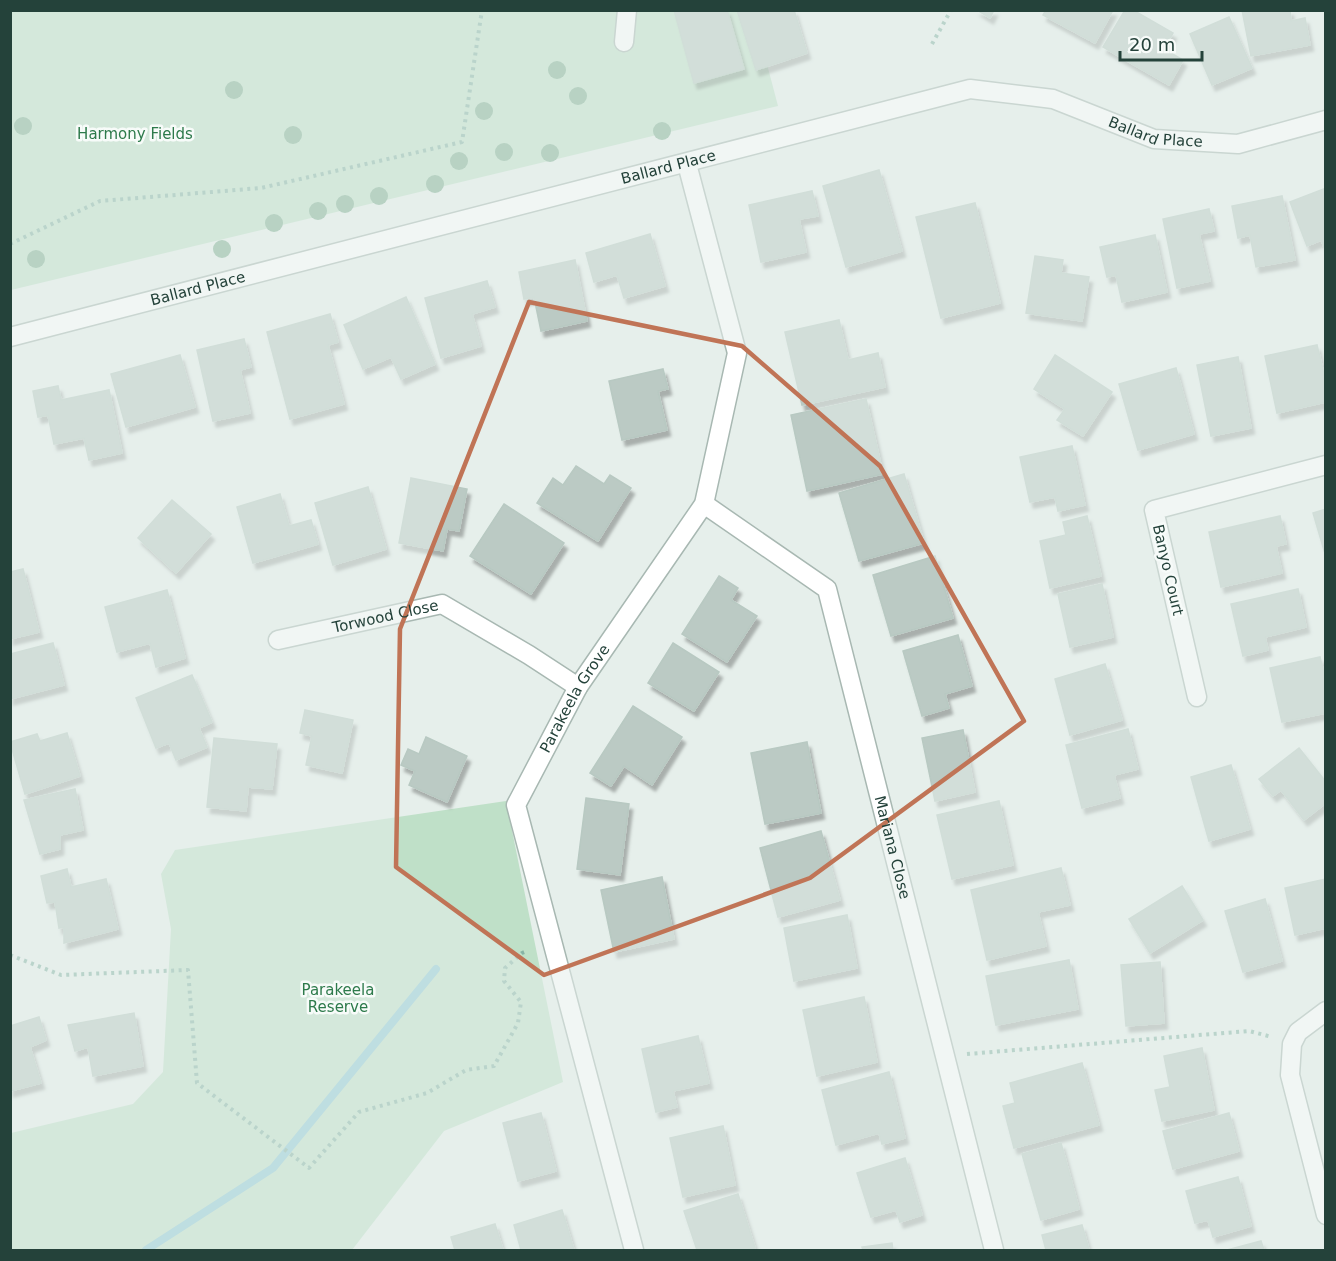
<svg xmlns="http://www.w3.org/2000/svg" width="1336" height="1261" font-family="'DejaVu Sans',sans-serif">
  <defs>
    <filter id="shadow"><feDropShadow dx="3.5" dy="6" stdDeviation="1.5" flood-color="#0004"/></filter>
  </defs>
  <rect width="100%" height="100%" fill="#e6efeb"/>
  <g fill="#bfe0c8">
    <polygon points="10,11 753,11 778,106 11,290"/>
    <polygon points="506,801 563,1082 444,1131 352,1250 11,1250 11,1133 133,1104 163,1072 171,929 161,874 175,850"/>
  </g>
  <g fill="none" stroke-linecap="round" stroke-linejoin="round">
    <polyline stroke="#8ec9d4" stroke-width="8" points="146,1250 273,1168 436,969"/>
  </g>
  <g fill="#bbcac4" stroke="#b8c9c2" stroke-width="1.5" filter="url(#shadow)">
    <polygon points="674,10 727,10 744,69 694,83"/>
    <polygon points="737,10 794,10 807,53 756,70"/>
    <polygon points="977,10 994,10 990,18"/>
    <polygon points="1046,10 1113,10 1095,43 1043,15"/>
    <polygon points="1125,10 1133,10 1173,33 1164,49 1183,60 1169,85 1103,47"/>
    <polygon points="1242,10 1290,10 1291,21 1305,18 1310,45 1251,56"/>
    <polygon points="1229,17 1252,68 1212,85 1190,34"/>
    <polygon points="879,170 902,251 846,267 823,186"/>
    <polygon points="1326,188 1326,252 1321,240 1307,246 1290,202"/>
    <polygon points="812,191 818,216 799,219 806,252 761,262 749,205"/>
    <polygon points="1282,196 1295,260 1256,267 1250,235 1238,238 1232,206"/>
    <polygon points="975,203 1000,303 941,318 916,217"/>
    <polygon points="1209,209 1214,231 1199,234 1210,281 1177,288 1163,219"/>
    <polygon points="650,234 665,286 624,298 617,275 594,282 586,253"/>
    <polygon points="1155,235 1167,292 1122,302 1116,275 1107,277 1100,247"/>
    <polygon points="1035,256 1063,260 1061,273 1089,277 1082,321 1026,313"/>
    <polygon points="575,260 587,321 541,331 534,297 524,299 519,272"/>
    <polygon points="487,281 495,307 472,314 481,346 441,358 425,298"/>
    <polygon points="406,297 435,364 401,379 391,357 363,369 344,325"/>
    <polygon points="330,314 338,342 328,345 344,404 290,419 267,332"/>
    <polygon points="839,320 848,360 878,353 885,387 802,405 785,332"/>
    <polygon points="244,339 251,367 240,370 250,413 213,421 197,350"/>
    <polygon points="1317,345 1326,383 1326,402 1277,413 1265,356"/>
    <polygon points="180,355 195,407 126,427 111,374"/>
    <polygon points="1055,355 1112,392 1083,436 1057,420 1065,409 1034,389"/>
    <polygon points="1238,357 1251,428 1211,436 1197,365"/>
    <polygon points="1176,368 1194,434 1138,450 1119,384"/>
    <polygon points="663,369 668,389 658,391 667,430 622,440 609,381"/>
    <polygon points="58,386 61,400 109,390 122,453 89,460 84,438 54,444 48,415 38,417 33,391"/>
    <polygon points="866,399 883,474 807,491 791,415"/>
    <polygon points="1072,446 1085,505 1058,511 1055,497 1030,502 1020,457"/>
    <polygon points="576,466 604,484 610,475 631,488 598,541 537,503 553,478 563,485"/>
    <polygon points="904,474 924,543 859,561 839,493"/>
    <polygon points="411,478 467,489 459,531 447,529 443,551 399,543"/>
    <polygon points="368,487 386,549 333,565 315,503"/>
    <polygon points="280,494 289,526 311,520 318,544 253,563 237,507"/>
    <polygon points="172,500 211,534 176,573 138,538"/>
    <polygon points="504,504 564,543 531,594 470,556"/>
    <polygon points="1326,509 1326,557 1313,513"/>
    <polygon points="1087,516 1101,576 1050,588 1040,541 1066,535 1063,522"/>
    <polygon points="1280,516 1286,544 1276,546 1282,573 1221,587 1209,532"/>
    <polygon points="935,556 953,618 891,636 873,575"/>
    <polygon points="23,569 39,632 10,639 10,572"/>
    <polygon points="719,576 738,588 731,600 757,616 727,662 682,634"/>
    <polygon points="1102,584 1113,637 1070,647 1058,594"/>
    <polygon points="1298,589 1306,627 1265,637 1268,650 1243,656 1231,604"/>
    <polygon points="167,590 185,658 156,667 150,643 117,652 105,607"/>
    <polygon points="958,635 972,686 945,694 949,708 922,716 903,651"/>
    <polygon points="53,643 64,685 10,699 10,654"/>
    <polygon points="673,643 719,672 694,711 648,683"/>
    <polygon points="1320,657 1326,682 1326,713 1282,722 1270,668"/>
    <polygon points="1105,664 1122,720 1070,735 1055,679"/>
    <polygon points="192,675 212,722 199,728 207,747 176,760 169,743 156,748 136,698"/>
    <polygon points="633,706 682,737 652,785 624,766 611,786 590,773"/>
    <polygon points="305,710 353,720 342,773 306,765 312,736 300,733"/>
    <polygon points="1128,729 1138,769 1114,775 1120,798 1082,808 1066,745"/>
    <polygon points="963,730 975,792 935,801 922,738"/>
    <polygon points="67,733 80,776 25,794 10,742 37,734 40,741"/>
    <polygon points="426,737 467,756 447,802 409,785 415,771 401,765 408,749 419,754"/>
    <polygon points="214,738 277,744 272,789 248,787 246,811 207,807"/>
    <polygon points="807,742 821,813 765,824 751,753"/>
    <polygon points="1299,748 1326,782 1326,803 1304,820 1281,790 1273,796 1259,779"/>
    <polygon points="1231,765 1250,829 1209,841 1191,777"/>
    <polygon points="75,789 83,830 60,835 60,849 40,854 24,800"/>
    <polygon points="586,798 629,804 620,875 577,869"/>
    <polygon points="999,801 1013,865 952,879 937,815"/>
    <polygon points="821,831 840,900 778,917 760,848"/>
    <polygon points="1061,868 1070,905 1038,912 1046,946 987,960 971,890"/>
    <polygon points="67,869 71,887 106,879 118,929 64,943 64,927 59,928 55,902 47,903 41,876"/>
    <polygon points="662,877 674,939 614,952 601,890"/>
    <polygon points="1326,879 1326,928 1295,935 1285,888"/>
    <polygon points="1182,886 1203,920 1150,953 1129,919"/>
    <polygon points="1265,899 1282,961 1243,972 1225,911"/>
    <polygon points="847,915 857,968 794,981 784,928"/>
    <polygon points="1069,960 1078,1009 996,1025 986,976"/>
    <polygon points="1160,962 1164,1023 1126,1026 1121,965"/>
    <polygon points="864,997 877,1062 817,1076 803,1010"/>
    <polygon points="134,1013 143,1066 93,1076 88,1047 75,1051 68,1025"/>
    <polygon points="39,1017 46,1040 30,1047 41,1083 10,1091 10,1026"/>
    <polygon points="698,1036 709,1083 673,1091 677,1107 656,1112 642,1049"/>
    <polygon points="1202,1048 1214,1110 1162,1121 1155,1090 1170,1087 1164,1056"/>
    <polygon points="1082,1063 1099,1125 1014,1148 1003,1106 1015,1103 1010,1083"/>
    <polygon points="889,1072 905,1138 882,1144 879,1133 836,1145 822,1090"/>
    <polygon points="541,1113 556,1171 518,1181 503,1123"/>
    <polygon points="1229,1113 1239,1151 1173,1169 1163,1131"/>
    <polygon points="723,1126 735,1185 683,1197 670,1138"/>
    <polygon points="1061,1143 1079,1209 1041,1220 1022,1154"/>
    <polygon points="905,1158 922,1215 900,1222 896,1210 871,1217 857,1173"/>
    <polygon points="1238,1177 1251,1226 1213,1237 1208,1220 1195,1223 1186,1191"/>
    <polygon points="738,1194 755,1248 746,1250 697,1250 684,1211"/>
    <polygon points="562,1210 574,1250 521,1250 514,1225"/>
    <polygon points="495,1224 503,1250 455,1250 451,1237"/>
    <polygon points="1082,1225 1089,1250 1046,1250 1042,1235"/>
    <polygon points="1261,1241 1264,1250 1227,1250"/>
    <polygon points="892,1243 893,1250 863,1250 862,1247"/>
  </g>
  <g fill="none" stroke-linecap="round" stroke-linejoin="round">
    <defs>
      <g id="minor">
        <polyline points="624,42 627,10"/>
        <path id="s1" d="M10,337L970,89L1053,99L1154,139L1238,144L1326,120"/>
        <path id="s2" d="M704,504L827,589L994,1250"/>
        <path id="s3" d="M278,640L442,604L529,655L578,687"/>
        <polyline points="1197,697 1154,510 1326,465"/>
        <polyline points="1326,1011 1298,1032 1292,1044 1290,1075 1326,1215"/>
        <path id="s4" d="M634,1250L516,805L578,687L704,504L737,353L687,164"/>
      </g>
    </defs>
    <use href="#minor" stroke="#a8b8b2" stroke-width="21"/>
    <g stroke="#86b3a5" stroke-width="4" stroke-dasharray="3 4.5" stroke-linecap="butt">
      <polyline points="932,44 951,10"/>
      <polyline points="10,244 100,201 261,188 462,142 482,10"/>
      <polyline points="10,955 61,975 188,970 197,1083 309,1168 359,1112 427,1093 466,1070 494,1066 518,1023 521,1002 504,981 505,968 522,953 527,951"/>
      <polyline points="967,1054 1249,1031 1272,1037"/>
    </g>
    <use href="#minor" stroke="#fff" stroke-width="18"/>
  </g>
  <g fill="#80af93">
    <circle cx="557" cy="70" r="9"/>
    <circle cx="234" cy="90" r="9"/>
    <circle cx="578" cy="96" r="9"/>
    <circle cx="484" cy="111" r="9"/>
    <circle cx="23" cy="126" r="9"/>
    <circle cx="662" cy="131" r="9"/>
    <circle cx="293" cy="135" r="9"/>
    <circle cx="504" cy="152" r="9"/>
    <circle cx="550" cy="153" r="9"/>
    <circle cx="459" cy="161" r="9"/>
    <circle cx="435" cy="184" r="9"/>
    <circle cx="379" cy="196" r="9"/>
    <circle cx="345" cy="204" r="9"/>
    <circle cx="318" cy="211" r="9"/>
    <circle cx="274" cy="223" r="9"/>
    <circle cx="222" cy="249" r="9"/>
    <circle cx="36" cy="259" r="9"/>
  </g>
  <path d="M0 0H1336V1261H0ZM529,302L742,346L880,466L1024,721L810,878L544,975L396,867L400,629Z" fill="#e6efeb" fill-opacity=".55" fill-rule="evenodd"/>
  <path fill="none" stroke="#c07456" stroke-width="4.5" stroke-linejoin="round" d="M529,302L742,346L880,466L1024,721L810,878L544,975L396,867L400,629Z"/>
  <g text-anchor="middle" stroke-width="5" stroke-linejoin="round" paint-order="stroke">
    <g font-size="15" fill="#24423a" stroke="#f7fbf9">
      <text dy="5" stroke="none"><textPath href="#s1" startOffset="1184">Ballard Place</textPath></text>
      <text dy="5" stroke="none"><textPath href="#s1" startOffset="680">Ballard Place</textPath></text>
      <text dy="5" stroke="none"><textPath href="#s1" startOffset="194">Ballard Place</textPath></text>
      <text transform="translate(1168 570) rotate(77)" y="5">Banyo Court</text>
      <text dy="5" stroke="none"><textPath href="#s3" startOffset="110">Torwood Close</textPath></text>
      <text dy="5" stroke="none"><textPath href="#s4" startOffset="582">Parakeela Grove</textPath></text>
      <text dy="5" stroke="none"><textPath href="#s2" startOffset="416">Mariana Close</textPath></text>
    </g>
    <g font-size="15" fill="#2d7a4b" stroke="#f7fbf9">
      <text x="135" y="139">Harmony Fields</text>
      <text x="338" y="995">Parakeela<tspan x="338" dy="17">Reserve</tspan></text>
    </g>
  </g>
  <rect width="1336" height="1261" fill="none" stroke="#24423a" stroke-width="24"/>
  <path d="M1120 51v9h82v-9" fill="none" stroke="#24423a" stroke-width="3"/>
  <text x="1129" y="51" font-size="18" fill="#24423a" stroke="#f7fbf9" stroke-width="4.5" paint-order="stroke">20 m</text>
</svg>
